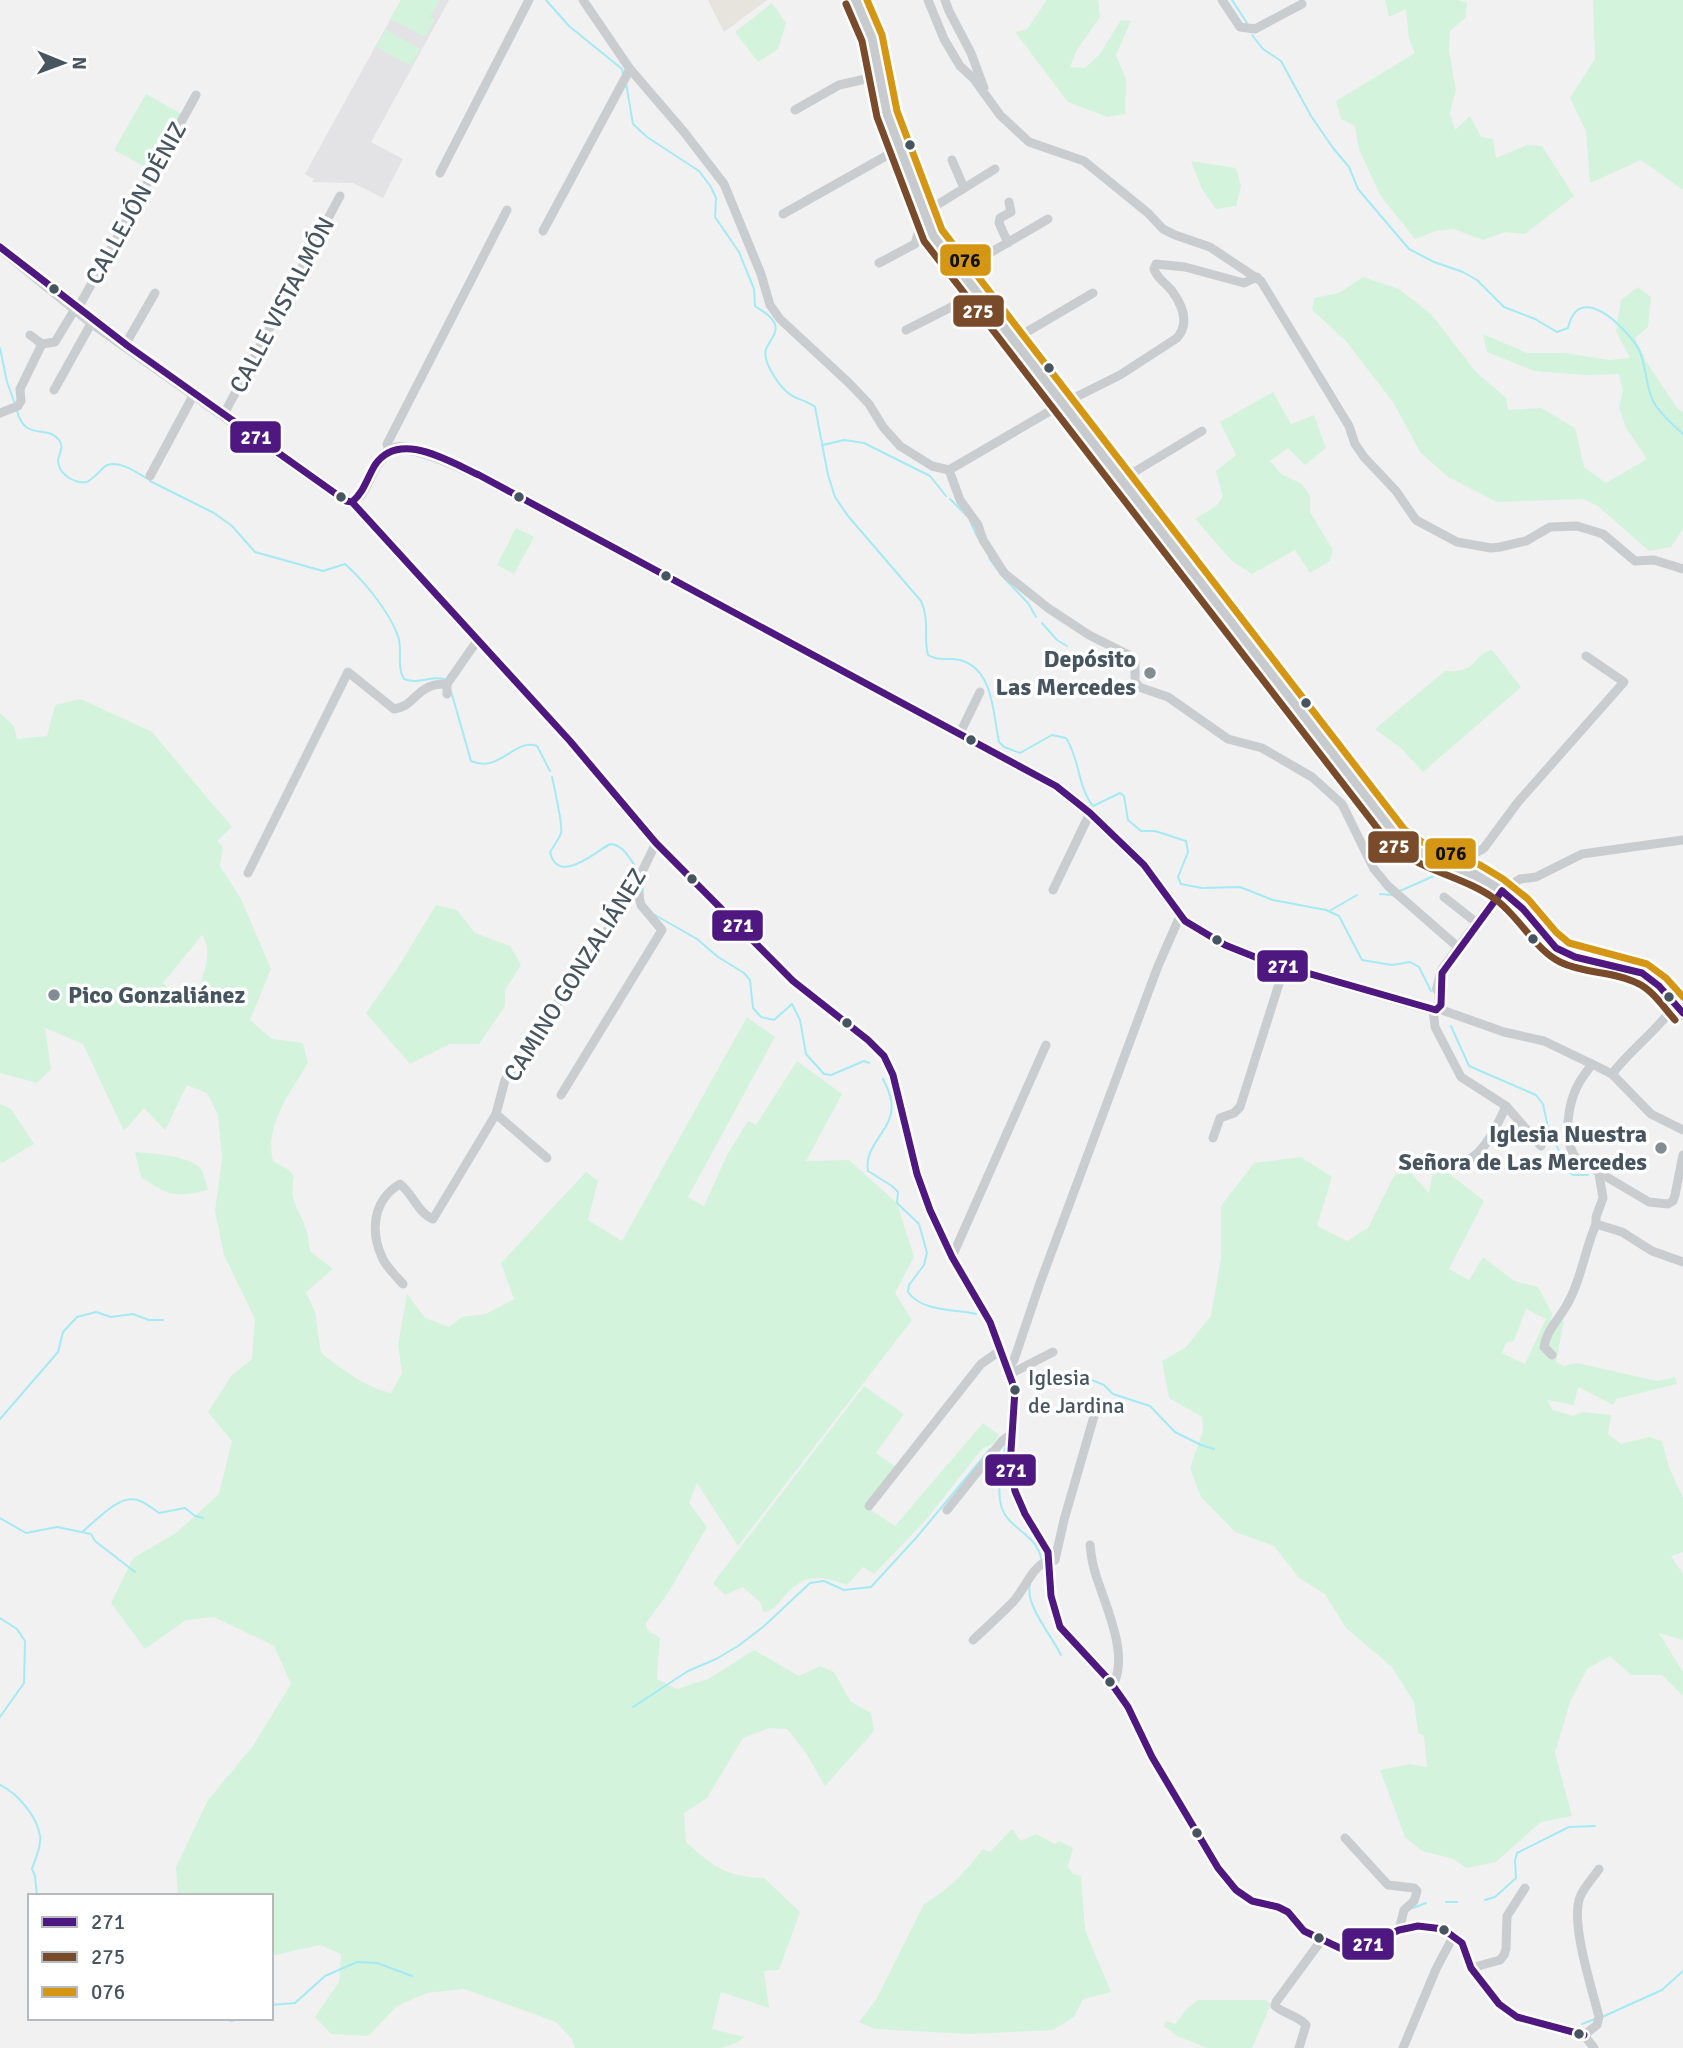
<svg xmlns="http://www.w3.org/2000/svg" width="1683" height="2048" font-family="Signika,sans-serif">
  <rect width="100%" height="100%" fill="#f2f1f1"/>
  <polygon fill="#e7e4de" points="708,0 767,0 724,32"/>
  <polygon fill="#e3e2e4" points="401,0 449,0 371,142 403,159 383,198 353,183 312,182 314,179 305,174"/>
  <g fill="#d3f3dd" fill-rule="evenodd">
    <polygon points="401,0 440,0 430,17 435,20 425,37 390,19"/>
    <polygon points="1047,0 1098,0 1100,17 1077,50 1070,67 1085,68 1099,55 1121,20 1131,21 1116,55 1126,79 1125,114 1107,117 1068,102 1015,32 1027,29"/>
    <polygon points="1385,0 1459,0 1467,3 1466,17 1450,31 1449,51 1456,90 1450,113 1455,130 1470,116 1481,137 1493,139 1496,158 1527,145 1542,146 1574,196 1525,234 1505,232 1483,240 1453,229 1436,231 1415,239 1380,195 1359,149 1355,126 1341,119 1336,101 1415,53 1409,39 1406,9 1389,17"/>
    <polygon points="1593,0 1683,0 1683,190 1641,160 1590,183 1586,131 1570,98 1595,59"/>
    <polygon points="772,3 786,23 778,49 758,62 735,32"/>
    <polygon points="386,30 420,49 411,66 376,47"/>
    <polygon points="146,94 182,114 154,172 114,150"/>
    <polygon points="1191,161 1236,168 1241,186 1236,206 1216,209 1202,189"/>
    <polygon points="1363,277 1399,289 1431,314 1476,372 1506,398 1508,410 1541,408 1575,428 1584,467 1606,483 1647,459 1626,428 1619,407 1623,391 1619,374 1585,375 1534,371 1487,352 1483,334 1527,353 1565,353 1609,360 1630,358 1616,331 1621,300 1638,287 1651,297 1648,327 1635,338 1647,363 1677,408 1683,412 1683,529 1671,547 1649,551 1598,506 1583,499 1497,502 1448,477 1420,452 1393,402 1345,340 1312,310 1314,298 1339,293"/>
    <polygon points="1273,392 1291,424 1314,415 1326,448 1305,465 1288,448 1270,461 1281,474 1302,484 1310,496 1310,512 1333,550 1330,561 1310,573 1295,550 1252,574 1232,561 1195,519 1216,506 1223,497 1216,471 1236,455 1220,422"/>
    <polygon points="516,528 534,537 514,574 497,565"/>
    <path d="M1492,650L1521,687L1423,772L1402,749L1375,729L1445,671C1480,673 1471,655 1492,650Z"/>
    <path d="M81,699L152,732L232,827L217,841L223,847L220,866L241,899L271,969L250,1020L272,1039L303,1043L308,1063C291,1091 264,1126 273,1161L289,1170L294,1176C289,1204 298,1205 306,1229C308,1235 309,1244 310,1251L333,1269L306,1292L315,1312L321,1353C342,1369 365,1387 391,1393L402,1373L398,1345L407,1294L425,1318L449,1327L462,1317L486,1314L514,1299L501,1263L586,1172L598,1181L588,1220L622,1241L747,1017L775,1037L688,1197L704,1206L727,1155L748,1121L756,1125L797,1061L842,1094L806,1161L849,1160L897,1203L914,1257L895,1293L912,1320L738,1546L697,1483L689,1503L707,1527L668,1593L646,1623L647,1630L660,1638L657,1679L677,1689L708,1679L754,1650L799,1676L820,1666L834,1672L851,1702L871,1713L874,1731L825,1786L806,1753L787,1729L770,1728L743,1738L707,1798L684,1813L686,1842C713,1866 725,1877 764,1878L800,1912L779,1970L764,1971L769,2008L721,1992L712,2029L745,2037L736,2043L721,2048H575L572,2039L556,2022L464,1989L427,1993L397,2006L368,2036L331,2034L315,2017L339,1982L341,1954L320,1945L271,1956V1896H178L176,1867L208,1800L253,1746L291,1684L274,1646L214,1617L186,1620L145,1649L111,1603L133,1558L176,1533L219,1494L232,1441L208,1412L232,1375L252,1359L255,1319L224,1255L215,1211L222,1159L218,1115L207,1093L187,1085L165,1130L144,1108L124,1131L83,1044L45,1028L51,1069L37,1083L0,1073V713L14,726L17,739L47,736L55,705ZM202,935C216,953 199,987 191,1005L163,983Z"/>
    <polygon points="436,905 457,910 475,933 510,946 521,965 505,990 505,1006 479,1044 450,1044 410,1064 366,1013 397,969"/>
    <polygon points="0,1104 11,1109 34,1144 2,1163 0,1161"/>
    <path d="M135,1152C150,1153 192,1156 201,1169C204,1174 206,1184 208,1190C173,1198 170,1196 141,1177Z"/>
    <path d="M1301,1157L1332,1177L1317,1226L1347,1241L1368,1228L1395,1174L1411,1173L1429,1193L1432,1176L1442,1168L1484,1201L1449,1269L1469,1280L1483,1257L1514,1281L1538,1287L1552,1313L1551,1320L1564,1321L1556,1362L1564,1366L1577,1363L1657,1381L1675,1377L1677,1384L1616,1399L1613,1405L1578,1387L1574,1405L1547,1400L1553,1410L1573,1416L1582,1412L1611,1415L1608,1434L1621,1444L1649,1437L1662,1441L1669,1467L1683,1498V1552L1671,1556L1683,1574V1640L1659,1633L1683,1672V1696L1662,1675H1631L1610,1656L1587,1669L1570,1702L1555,1753L1572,1816L1541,1822L1496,1862L1466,1868L1454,1859L1422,1851L1405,1837L1380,1770L1410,1764L1427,1767L1424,1736L1418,1733L1414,1702L1392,1667L1346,1628L1325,1594L1299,1578L1274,1546L1235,1532L1201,1497L1190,1468L1203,1431L1202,1417L1169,1398L1162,1361L1185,1348L1211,1316L1221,1258V1206L1254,1163ZM1526,1309L1546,1319L1525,1364L1502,1353L1506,1343L1514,1341Z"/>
    <path d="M864,1386L904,1414L876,1453L896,1467L865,1506L895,1526L983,1423L999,1435L993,1444L983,1448L924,1522L874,1574L863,1567L847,1585C816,1574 803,1574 781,1600C775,1608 772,1611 763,1612L760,1602L743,1587L725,1595L713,1583Z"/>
    <path d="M1012,1829L1021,1841L1036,1834L1055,1844L1059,1841L1073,1848L1068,1866L1073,1874L1081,1876L1085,1930L1111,1992L1083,1999L1074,2017L1053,2030L970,2034L874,2029L859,2022L876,2000L924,1904C947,1891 967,1870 983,1849L990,1852Z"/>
    <polygon points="1198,2000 1266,2000 1271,2004 1252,2048 1207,2048 1177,2036 1164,2026 1166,2021 1175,2024 1186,2010"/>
  </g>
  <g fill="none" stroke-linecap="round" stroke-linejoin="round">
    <g stroke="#a4eaf4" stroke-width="2">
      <polyline points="546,0 569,26 622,69 623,74"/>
      <polyline points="1232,0 1247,23"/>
      <path d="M1252,35L1263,49L1281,61L1311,116L1333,148L1349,167L1358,189L1409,249L1434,262L1463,272L1477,280L1504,307L1535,319L1557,332L1568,328C1579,280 1625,327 1638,348C1647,364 1645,385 1653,401C1660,415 1673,424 1683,434"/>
      <path d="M626,83L633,124L647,137L699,171L711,187L716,198L715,217L739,252L754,289L755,306C763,312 771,315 775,324C778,334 769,341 766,349C762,361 778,384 787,392C795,400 807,400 815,407L828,475L835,497L848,516L921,601C930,621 923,635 928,655C939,662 948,657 960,660C994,669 993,715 999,742L1004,747L1020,753L1052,735L1066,738C1080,759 1077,786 1093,806L1120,793L1124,796L1128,820L1141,831H1155L1186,841L1188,852L1178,877L1181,884L1202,888L1240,887L1273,900L1326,910L1339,916L1362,960L1392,965L1410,962L1419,967L1431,991"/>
      <polyline points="0,348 7,382 15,404"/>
      <path d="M17,411C25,442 48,424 59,440C65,448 58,454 58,461C59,475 75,484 87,482C94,478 98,473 104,467C115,458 135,471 146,478"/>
      <polyline points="823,445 844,440 864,443 930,476 946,496"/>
      <path d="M150,481L214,513L232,526L255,552L323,571L345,564C364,581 389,611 398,636C403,650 396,666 404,679C419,685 431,675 444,679"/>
      <polyline points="950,499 967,516"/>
      <polyline points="970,521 978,538"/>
      <polyline points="989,558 996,568"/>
      <polyline points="1004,578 1028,603 1036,617"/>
      <polyline points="1042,623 1057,640 1067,646"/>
      <path d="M451,691L471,761C499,774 514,738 537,746L550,771"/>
      <path d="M552,777C554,786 563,827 561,833C559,839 554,846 550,852C558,886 595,852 610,844C623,845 628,856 635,866"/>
      <polyline points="1465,863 1488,867"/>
      <polyline points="642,880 643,896"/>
      <polyline points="1400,891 1445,871"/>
      <polyline points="1380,894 1392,895"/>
      <polyline points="1331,910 1357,895"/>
      <polyline points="655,915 697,939 718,957 744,973 750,980 753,1008 761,1017 774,1020 792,1004 800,1020 806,1054 824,1074 831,1075 864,1061 869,1063"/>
      <polyline points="1451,1026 1469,1066 1536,1095 1543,1104 1550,1137 1557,1146 1565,1169 1573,1175 1588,1175"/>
      <path d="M883,1079C886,1085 890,1093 891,1100C897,1129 863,1143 868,1171L892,1186L898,1192L897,1203L919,1224L927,1253L924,1265L909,1285L908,1292C922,1312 955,1309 976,1314"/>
      <polyline points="1040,1377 1054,1379 1071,1375 1087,1378 1104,1385 1113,1394 1150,1406 1175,1432 1201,1445 1214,1449"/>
      <polyline points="0,1419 58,1352 63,1332 77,1317 96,1312 111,1317 133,1314 149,1320 163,1320"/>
      <path d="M1006,1443C1003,1465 991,1502 1009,1520C1021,1533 1037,1539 1041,1558"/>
      <polyline points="0,1518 26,1533 57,1527 91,1534 95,1541 135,1572"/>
      <path d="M82,1532C96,1521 120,1492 140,1501C146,1503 153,1509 159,1513L185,1508L195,1516L203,1518"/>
      <path d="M1030,1584C1024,1604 1052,1636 1061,1655"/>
      <polyline points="0,1618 17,1629 25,1641 24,1683 0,1717"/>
      <polyline points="633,1707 688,1671 716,1659 738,1646 763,1627 810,1583 824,1581 844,1590 871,1587 916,1538 990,1449"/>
      <path d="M0,1785C18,1794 37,1816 40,1836C42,1846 35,1859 32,1869L35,1876L37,1896"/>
      <polyline points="1485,1900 1495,1897 1516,1878 1515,1860 1517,1853 1569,1827 1595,1826"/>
      <polyline points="1446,1902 1457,1902"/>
      <polyline points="1413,1908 1426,1903"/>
      <polyline points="271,2005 295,2003 325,1976 357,1962 377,1963 412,1976"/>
      <polyline points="1602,2017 1662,1990 1683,1971"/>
      <polyline points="221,2018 232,2021 239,2018"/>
      <polyline points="1582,2024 1595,2019"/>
    </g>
    <g stroke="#cacdd0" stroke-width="9">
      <polyline points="583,0 630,69 684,132 724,184 761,274 770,305 780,319 849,383 869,404 883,427 900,446 932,466 949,470 960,500 978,525 983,540 1004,573 1048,608 1089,635 1131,656 1135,662 1135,681 1139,687 1168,697 1228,739 1262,748 1312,777 1342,804 1374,869 1388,886 1459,948"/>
      <polyline points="928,0 944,39 960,66 974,79 1000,115 1029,142 1084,161 1148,213 1163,229 1175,235 1210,247 1261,281 1349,426 1355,444 1364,457 1396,491 1416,520 1457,542 1491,548 1500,547 1526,541 1550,527 1577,526 1603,534 1635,561 1654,560 1683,569"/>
      <polyline points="945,0 949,11 971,53 984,88"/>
      <polyline points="1222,0 1240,27 1255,29 1302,4"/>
      <polyline points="795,110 839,85 879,76"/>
      <polyline points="952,160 964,188"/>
      <polyline points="440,173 529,0"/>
      <polyline points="783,214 900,148"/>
      <polyline points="543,231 630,69"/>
      <polyline points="1008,243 999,223 1000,218 1011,212 1009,202"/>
      <polyline points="879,263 915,244 924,213 995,169"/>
      <polyline points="959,271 1048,219"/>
      <polyline points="77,310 196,95"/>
      <polyline points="906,330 977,294"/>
      <polyline points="30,335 42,344 55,342 75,309"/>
      <polyline points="1013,340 1093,293"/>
      <polyline points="125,345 155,293"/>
      <polyline points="54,390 92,322"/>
      <polyline points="0,413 18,406 21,401 20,389 42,344"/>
      <polyline points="224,414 340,196"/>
      <polyline points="389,451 387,444 507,210"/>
      <path d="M949,470L1062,404L1120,375L1177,338C1190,323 1183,306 1172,291C1166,283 1157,279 1154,269L1156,264L1185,267L1244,283L1257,277"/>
      <polyline points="150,476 194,394"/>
      <polyline points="1121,480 1202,431"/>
      <polyline points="352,502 570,741 656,843 793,981 868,1040 884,1056 893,1075 917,1174 930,1210 952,1257 990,1322 1015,1390 1010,1466 1015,1491 1025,1514 1048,1552 1051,1596 1060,1627 1109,1680 1128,1707 1152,1757 1218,1868 1236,1890 1252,1901 1278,1907 1288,1912 1304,1931 1342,1949 1353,1951 1399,1930 1418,1926 1443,1929 1462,1943 1471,1968 1499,2004 1517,2017 1584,2035 1594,2048"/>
      <polyline points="447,694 447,684 477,641"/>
      <polyline points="960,733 980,692"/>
      <path d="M1448,864C1458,854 1473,857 1484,848L1518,802L1624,682L1586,656"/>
      <path d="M248,873L348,672L394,709C417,706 415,683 447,684"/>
      <polyline points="1053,890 1090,813"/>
      <polyline points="1502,891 1520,879 1536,877 1582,854 1683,840"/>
      <polyline points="1444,897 1477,923"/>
      <polyline points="1439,1009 1504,1032 1544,1041 1592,1064 1612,1074 1651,1114 1683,1130"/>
      <polyline points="1433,1010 1435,1027 1461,1077 1506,1106 1541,1146"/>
      <path d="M1592,1064C1588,1070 1583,1076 1579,1083C1568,1102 1561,1143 1578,1160L1649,1202L1668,1204L1673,1201L1675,1195L1683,1155"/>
      <path d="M1612,1074C1631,1049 1657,1031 1675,1005"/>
      <polyline points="561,1095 662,930 641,905 636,884"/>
      <polyline points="496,1114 547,1158"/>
      <polyline points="1213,1138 1220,1118 1234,1113 1240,1107 1284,968"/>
      <path d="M1465,1161C1484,1155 1498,1124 1506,1106"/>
      <polyline points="1599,1174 1603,1198 1596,1217 1596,1224 1622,1232 1652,1251 1683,1262"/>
      <polyline points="952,1257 1046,1045"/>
      <path d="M403,1284C396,1276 386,1267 382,1257C370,1231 373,1200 400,1184C413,1194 418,1213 433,1219L496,1114L505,1080L605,934L636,884L656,843"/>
      <path d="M1552,1355L1544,1347C1546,1332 1557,1321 1565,1308C1581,1282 1584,1252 1596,1224"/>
      <polyline points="1008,1368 1014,1360 1040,1283 1158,966 1180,916"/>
      <polyline points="1010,1374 1053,1352"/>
      <polyline points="869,1506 981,1364 1001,1350"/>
      <polyline points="947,1510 1002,1441 1007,1437 1013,1438"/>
      <path d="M1090,1545C1091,1554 1092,1563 1095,1572C1104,1603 1130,1654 1113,1685"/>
      <polyline points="1048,1563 1055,1560 1064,1520 1099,1399"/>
      <path d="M973,1640C986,1628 1000,1615 1013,1602C1025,1589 1031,1568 1048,1560"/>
      <polyline points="1345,1838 1388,1885 1414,1888 1417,1891 1414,1901 1404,1910 1399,1930"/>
      <polyline points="1471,1968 1500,1960 1504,1955 1506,1949 1507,1916 1525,1888"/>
      <path d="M1584,2035L1597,2025L1599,2017C1592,1988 1570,1923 1580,1897C1584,1887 1593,1878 1599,1869"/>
      <path d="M1299,2048L1306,2025C1299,2016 1284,2014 1275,2006L1276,2002L1323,1938"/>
      <polyline points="1403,2048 1436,1969 1454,1935"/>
    </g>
    <g stroke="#ccd0d3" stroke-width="12">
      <path d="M0,247L92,322L346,501L352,502C364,494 368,478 375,466C381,457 390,448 401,448C425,449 458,466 479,475L1056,786L1090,813L1144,865L1185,921L1225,945L1265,961L1435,1010L1441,1005L1440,982"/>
      <polyline points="1438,989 1443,970 1502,891"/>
    </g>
    <path stroke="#c7cbce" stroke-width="14" d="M856,0L872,38L887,114L933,235L1396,836C1421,862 1457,862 1487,881C1500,889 1514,899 1525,911C1538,926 1549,943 1565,953L1642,973L1659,986L1683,1013"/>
    <defs>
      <g id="bus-1">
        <polyline points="0,247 128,346 346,501 352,502 570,741 656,843 793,981 868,1040 884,1056 893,1075 917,1174 930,1210 952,1257 990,1322 1015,1390 1010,1466 1015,1491 1025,1514 1048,1552 1051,1596 1060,1627 1109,1680 1128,1707 1152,1757 1218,1868 1236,1890 1252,1901 1278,1907 1288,1912 1304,1931 1342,1949 1353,1951 1399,1930 1418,1926 1443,1929 1462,1943 1471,1968 1499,2004 1517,2017 1584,2035"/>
        <path d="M352,502C364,492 367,478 375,465C399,429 450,462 479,475L1056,786L1090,813L1144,865L1185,921L1225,945L1265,961L1436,1010L1441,1005L1442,973L1502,891"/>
        <polyline points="1502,891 1523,909 1556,948 1575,957 1642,973 1659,986 1683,1013"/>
      </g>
      <path id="bus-2" d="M846,4L862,41L877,117L924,241L1388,842C1418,871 1462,875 1495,899C1519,916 1535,950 1560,962C1584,974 1614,971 1637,983C1653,990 1664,1008 1675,1020"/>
      <polyline id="bus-3" points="867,0 882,35 897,111 942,230 1404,829 1422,842 1480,865 1503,879 1528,899 1556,932 1569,943 1647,964 1666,978 1683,997"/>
    </defs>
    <use href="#bus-1" stroke="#fff" stroke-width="12"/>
    <use href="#bus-2" stroke="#fff" stroke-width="12"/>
    <use href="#bus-3" stroke="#fff" stroke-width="12"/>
    <use href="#bus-1" stroke="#4f1780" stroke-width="7"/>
    <use href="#bus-2" stroke="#7a4b2a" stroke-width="7"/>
    <use href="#bus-3" stroke="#d49613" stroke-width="7"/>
  </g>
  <g fill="#465560" stroke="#fff" stroke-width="2.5">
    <circle cx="910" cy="145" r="6"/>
    <circle cx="54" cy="289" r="6"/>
    <circle cx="1049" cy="368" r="6"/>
    <circle cx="341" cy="497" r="6"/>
    <circle cx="519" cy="497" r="6"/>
    <circle cx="666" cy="576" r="6"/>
    <circle cx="1306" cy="703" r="6"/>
    <circle cx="971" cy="740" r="6"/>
    <circle cx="692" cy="879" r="6"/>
    <circle cx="1533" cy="939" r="6"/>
    <circle cx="1217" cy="940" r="6"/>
    <circle cx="1669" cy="997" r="6"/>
    <circle cx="847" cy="1023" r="6"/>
    <circle cx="1015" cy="1390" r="6"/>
    <circle cx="1110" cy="1682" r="6"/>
    <circle cx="1197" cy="1833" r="6"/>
    <circle cx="1444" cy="1930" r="6"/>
    <circle cx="1319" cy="1938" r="6"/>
    <circle cx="1579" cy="2034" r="6"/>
  </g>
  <g fill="#828c93" stroke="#fff" stroke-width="2.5">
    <circle cx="1150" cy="673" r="7"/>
    <circle cx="54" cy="995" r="7"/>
    <circle cx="1661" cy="1148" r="7"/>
  </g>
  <g text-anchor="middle" stroke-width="7" stroke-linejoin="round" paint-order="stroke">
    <g font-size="22" fill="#465560" stroke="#fff" text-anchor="start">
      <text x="1028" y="1385">Iglesia<tspan x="1028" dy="28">de Jardina</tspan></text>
    </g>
    <g font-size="24" fill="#465560" stroke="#fff">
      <text transform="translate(136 203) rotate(-61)" y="8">CALLEJÓN DÉNIZ</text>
      <text transform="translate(282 305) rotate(-62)" y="8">CALLE VISTALMÓN</text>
      <text transform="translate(575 975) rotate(-58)" y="8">CAMINO GONZALIÁNEZ</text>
    </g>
    <g font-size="24" font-weight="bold" fill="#465560" stroke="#fff" text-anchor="end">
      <text x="1136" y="667">Depósito<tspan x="1136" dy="28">Las Mercedes</tspan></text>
      <text x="68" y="1003" text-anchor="start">Pico Gonzaliánez</text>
      <text x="1647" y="1142">Iglesia Nuestra<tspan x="1647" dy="28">Señora de Las Mercedes</tspan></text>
    </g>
  </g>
  <g stroke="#fff" stroke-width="2.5">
    <rect x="939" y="243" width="53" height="34" rx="7" fill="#d49613"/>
    <rect x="952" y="294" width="53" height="34" rx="7" fill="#7a4b2a"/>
    <rect x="229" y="420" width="53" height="34" rx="7" fill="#4f1780"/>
    <rect x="1367" y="830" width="53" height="34" rx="7" fill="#7a4b2a"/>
    <rect x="1424" y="837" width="53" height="33" rx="7" fill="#d49613"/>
    <rect x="711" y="909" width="53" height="33" rx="7" fill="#4f1780"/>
    <rect x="1256" y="949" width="53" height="34" rx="7" fill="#4f1780"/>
    <rect x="984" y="1453" width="53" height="34" rx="7" fill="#4f1780"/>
    <rect x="1341" y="1927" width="54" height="34" rx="7" fill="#4f1780"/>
  </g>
  <g font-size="19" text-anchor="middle" font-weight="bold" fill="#fff">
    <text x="978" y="318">275</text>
    <text x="256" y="444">271</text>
    <text x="1394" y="853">275</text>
    <text x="738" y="932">271</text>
    <text x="1283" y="973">271</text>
    <text x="1011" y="1477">271</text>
    <text x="1368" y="1951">271</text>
  </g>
  <g font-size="19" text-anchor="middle" font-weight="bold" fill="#111">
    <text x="965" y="267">076</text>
    <text x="1451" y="860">076</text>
  </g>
  <rect x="28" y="1894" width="245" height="126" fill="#ffffff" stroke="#b5bbbf" stroke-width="2"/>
  <rect x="42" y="1917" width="35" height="10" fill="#4f1780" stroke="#b5bbbf" stroke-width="2"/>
  <text x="91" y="1929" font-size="21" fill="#465560">271</text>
  <rect x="42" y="1952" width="35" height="10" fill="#7a4b2a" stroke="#b5bbbf" stroke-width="2"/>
  <text x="91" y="1964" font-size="21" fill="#465560">275</text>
  <rect x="42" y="1987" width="35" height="10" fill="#d49613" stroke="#b5bbbf" stroke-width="2"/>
  <text x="91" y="1999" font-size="21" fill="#465560">076</text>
  <g transform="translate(63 63) rotate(91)" stroke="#ffffff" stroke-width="5" paint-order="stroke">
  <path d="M0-5L12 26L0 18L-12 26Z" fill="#465560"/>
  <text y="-10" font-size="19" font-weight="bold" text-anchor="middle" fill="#465560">N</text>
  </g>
</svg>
